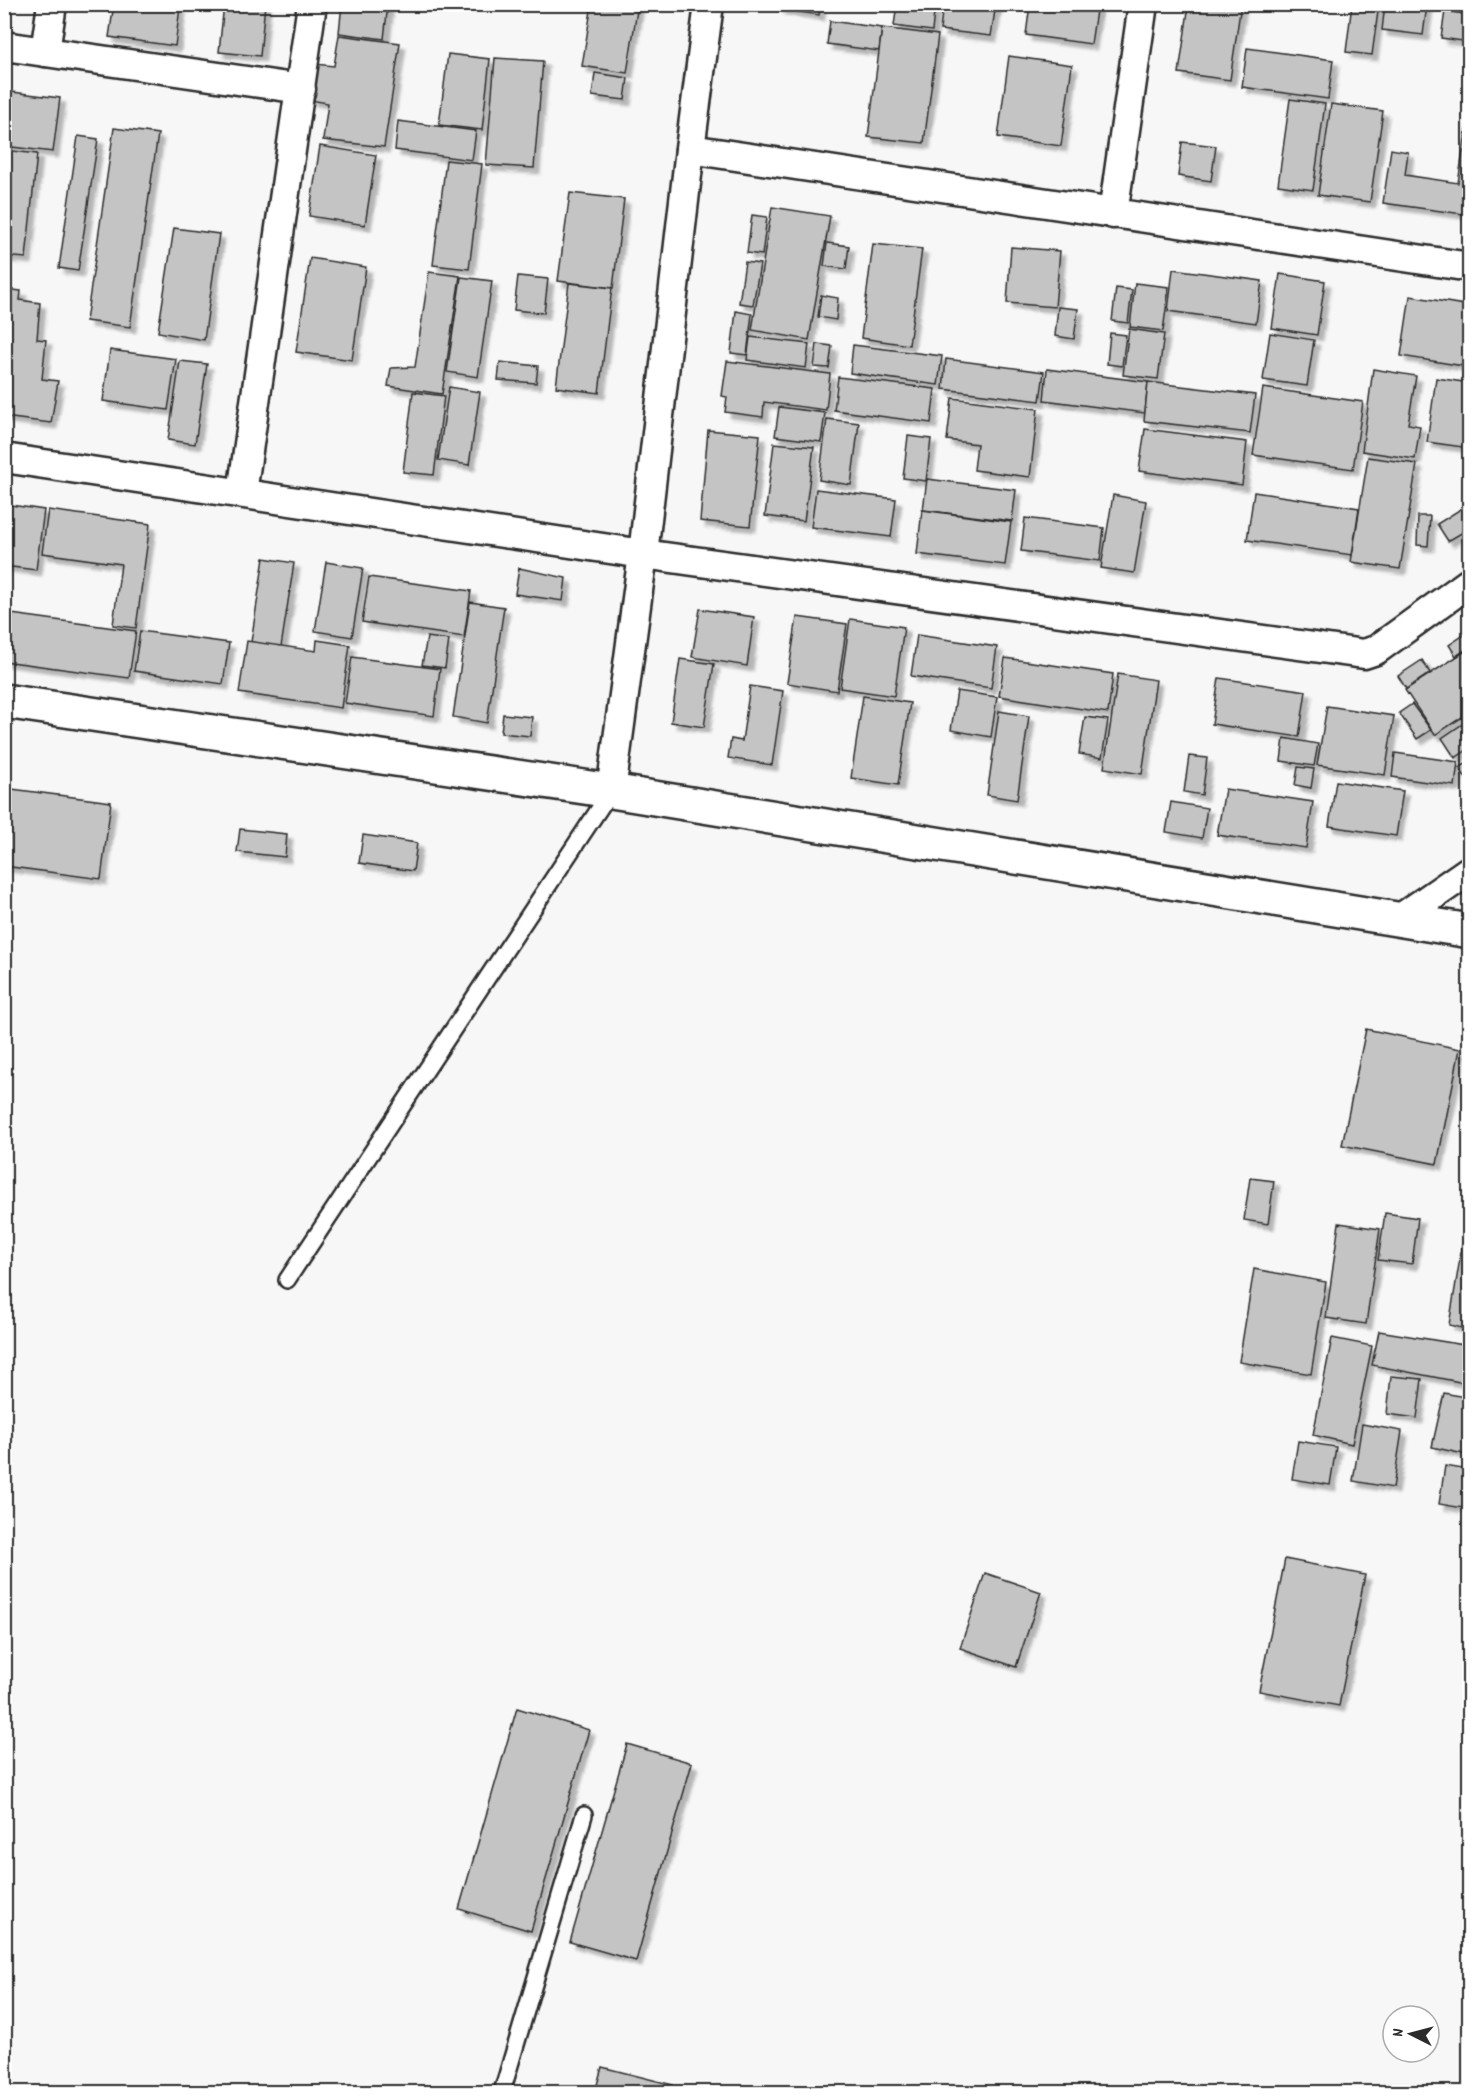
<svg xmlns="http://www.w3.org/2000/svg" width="1474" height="2097" font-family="Dekko,sans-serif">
  <defs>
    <filter id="shadow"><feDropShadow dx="5.5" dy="5.5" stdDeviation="1.5" flood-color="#0004"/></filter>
  </defs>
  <rect width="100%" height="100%" fill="#f7f7f7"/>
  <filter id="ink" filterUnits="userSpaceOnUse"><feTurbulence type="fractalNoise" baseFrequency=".0167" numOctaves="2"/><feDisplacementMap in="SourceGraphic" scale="12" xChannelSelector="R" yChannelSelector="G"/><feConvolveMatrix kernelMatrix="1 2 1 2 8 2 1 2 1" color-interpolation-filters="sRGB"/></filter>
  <g filter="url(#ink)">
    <g fill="#c4c4c4" stroke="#2b2b2b" stroke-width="1.5" filter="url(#shadow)">
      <polygon points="114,4 154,4 180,8 175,46 109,37"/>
      <polygon points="224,4 265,4 260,56 219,52"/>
      <polygon points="342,4 388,4 384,39 339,33"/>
      <polygon points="592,4 638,4 627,73 582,66"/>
      <polygon points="780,4 820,4 819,15 779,9"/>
      <polygon points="897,4 935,4 932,31 894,26"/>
      <polygon points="943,4 996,4 991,36 940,30"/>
      <polygon points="1030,4 1097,4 1091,44 1026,35"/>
      <polygon points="1189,4 1241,4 1230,80 1179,73"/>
      <polygon points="1352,4 1379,4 1372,55 1346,52"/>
      <polygon points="1385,4 1427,5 1423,35 1382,30"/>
      <polygon points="1445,11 1470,15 1470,42 1441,38"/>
      <polygon points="830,21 882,28 879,51 827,44"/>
      <polygon points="882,28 938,35 924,143 868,137"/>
      <polygon points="339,35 400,43 384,147 323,140 328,103 310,100 315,64 334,66"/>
      <polygon points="1247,48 1333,60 1328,99 1242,87"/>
      <polygon points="448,54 490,59 482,130 439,125"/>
      <polygon points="1009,56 1072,65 1061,146 998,137"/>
      <polygon points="495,58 543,61 534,168 486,165"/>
      <polygon points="595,73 628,78 625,100 592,96"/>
      <polygon points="4,91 60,98 53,152 4,146"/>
      <polygon points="1290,99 1325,104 1313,190 1278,185"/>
      <polygon points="1331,104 1383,111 1370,202 1318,195"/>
      <polygon points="1468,119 1470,119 1470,215 1383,203 1391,149 1408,152 1405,175 1458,183"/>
      <polygon points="398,121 476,131 472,160 395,150"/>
      <polygon points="114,128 158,134 130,327 86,321"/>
      <polygon points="78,136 98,139 78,271 59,268"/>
      <polygon points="1182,142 1216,146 1211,181 1178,176"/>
      <polygon points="320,146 376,155 365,225 309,216"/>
      <polygon points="4,150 37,154 26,258 4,256"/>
      <polygon points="446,160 482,164 469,269 433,265"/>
      <polygon points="570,193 624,199 613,288 558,281"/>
      <polygon points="772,207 830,216 809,340 752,330"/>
      <polygon points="752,215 767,217 762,255 747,253"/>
      <polygon points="174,228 219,234 204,340 158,332"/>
      <polygon points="827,243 849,246 846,269 824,266"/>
      <polygon points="873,244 922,249 909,345 861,338"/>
      <polygon points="1011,247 1060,251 1055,307 1007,303"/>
      <polygon points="310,258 366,267 352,360 296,352"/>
      <polygon points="745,262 760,264 753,305 739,303"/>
      <polygon points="1173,269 1262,281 1256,323 1168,311"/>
      <polygon points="429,272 460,276 442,394 388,386 391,368 415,367"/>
      <polygon points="1280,274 1325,281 1317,335 1272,328"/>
      <polygon points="518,276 548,279 544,313 514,310"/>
      <polygon points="461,277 492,281 478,377 447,372"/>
      <polygon points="569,283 612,288 599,393 556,387"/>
      <polygon points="1135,283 1169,287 1163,331 1130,327"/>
      <polygon points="1116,288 1132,290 1128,323 1112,321"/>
      <polygon points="4,289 21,291 20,300 40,303 37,339 46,340 42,379 58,381 51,423 4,417"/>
      <polygon points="821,295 838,298 836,320 818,317"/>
      <polygon points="1410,296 1470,306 1470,367 1401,356"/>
      <polygon points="1058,307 1078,309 1074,339 1055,336"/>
      <polygon points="736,311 752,314 747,355 731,353"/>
      <polygon points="1129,329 1164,334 1158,379 1123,375"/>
      <polygon points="1110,333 1126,335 1122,366 1107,364"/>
      <polygon points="1270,333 1314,340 1307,386 1263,380"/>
      <polygon points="750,337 809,344 806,368 747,360"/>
      <polygon points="817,344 832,346 829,368 814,367"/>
      <polygon points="853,345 942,356 938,385 850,373"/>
      <polygon points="110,350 176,359 168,410 103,401"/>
      <polygon points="946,359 1044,372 1040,401 943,389"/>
      <polygon points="180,361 207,364 195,444 168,440"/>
      <polygon points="727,361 830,374 826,410 764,402 763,417 725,412 727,397 722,396"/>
      <polygon points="500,362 538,366 536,383 498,380"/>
      <polygon points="1047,369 1148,382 1145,413 1044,400"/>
      <polygon points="1373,369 1416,376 1408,424 1420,426 1415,459 1362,451"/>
      <polygon points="838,377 935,389 931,423 834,410"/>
      <polygon points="1436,378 1470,383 1470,448 1427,442"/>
      <polygon points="1148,382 1255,395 1250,433 1144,421"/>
      <polygon points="449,387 480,392 469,465 438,460"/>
      <polygon points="1263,388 1363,402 1353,469 1253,455"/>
      <polygon points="413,392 444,396 434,475 403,472"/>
      <polygon points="952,398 1038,409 1030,477 974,470 977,444 947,440"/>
      <polygon points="779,407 825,413 821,442 775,436"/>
      <polygon points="827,419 859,423 851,485 819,480"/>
      <polygon points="1145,429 1247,442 1242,485 1139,471"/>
      <polygon points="708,430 760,435 750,526 700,521"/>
      <polygon points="908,436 931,439 926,481 903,478"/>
      <polygon points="774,443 814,447 804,521 765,516"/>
      <polygon points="1368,457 1417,464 1400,569 1351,562"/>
      <polygon points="927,479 1016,490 1012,521 923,510"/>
      <polygon points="816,489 896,499 891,537 811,527"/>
      <polygon points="1254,492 1359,508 1352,555 1247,540"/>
      <polygon points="1113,495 1146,501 1134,573 1101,568"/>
      <polygon points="1470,503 1470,528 1448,541 1437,524"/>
      <polygon points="4,504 44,510 36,570 4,566"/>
      <polygon points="48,510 150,524 136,628 113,625 121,564 42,553"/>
      <polygon points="922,510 1011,522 1005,565 917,554"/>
      <polygon points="1418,516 1430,516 1428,546 1417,545"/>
      <polygon points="1025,518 1104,528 1100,561 1021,551"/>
      <polygon points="264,558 294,563 281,647 251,642"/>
      <polygon points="326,562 363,568 352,637 315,631"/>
      <polygon points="519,568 566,578 563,601 515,594"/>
      <polygon points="369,577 471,591 464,637 362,622"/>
      <polygon points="470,602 504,607 487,723 453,717"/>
      <polygon points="700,609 754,617 747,666 692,657"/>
      <polygon points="4,613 136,631 129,678 4,661"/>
      <polygon points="797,617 847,624 837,691 787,683"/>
      <polygon points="850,619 904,627 894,696 840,688"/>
      <polygon points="140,631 229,643 223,684 134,671"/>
      <polygon points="1470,631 1470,647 1456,656 1449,645"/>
      <polygon points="917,635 997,647 991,688 911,676"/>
      <polygon points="427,637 449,640 445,668 422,665"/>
      <polygon points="317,640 350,645 341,708 239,693 247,641 316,651"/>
      <polygon points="1470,648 1470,712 1435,735 1405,690"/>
      <polygon points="352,657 440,669 434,716 345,703"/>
      <polygon points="1005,658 1113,674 1108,713 999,696"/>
      <polygon points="680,659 714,664 704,727 671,722"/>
      <polygon points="1422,660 1430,673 1406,689 1398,676"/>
      <polygon points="1118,674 1156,680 1142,774 1104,768"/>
      <polygon points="1219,678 1306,691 1299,737 1212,724"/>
      <polygon points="750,686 783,691 772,765 728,758 731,739 742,741"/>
      <polygon points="957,691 997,697 991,737 951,730"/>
      <polygon points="863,696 910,703 898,785 851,778"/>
      <polygon points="1412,704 1431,730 1417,739 1399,713"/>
      <polygon points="1327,706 1394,716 1385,775 1317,765"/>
      <polygon points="999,711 1029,716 1017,800 987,795"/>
      <polygon points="503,714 532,717 530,736 501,733"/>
      <polygon points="1085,717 1108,720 1102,758 1079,754"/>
      <polygon points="1470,719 1470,748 1455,758 1442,738"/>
      <polygon points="1284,738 1318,744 1314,766 1281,761"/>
      <polygon points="1395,753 1458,762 1455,786 1392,777"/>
      <polygon points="1189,756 1207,758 1202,795 1184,792"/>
      <polygon points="1470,761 1470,784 1459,768"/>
      <polygon points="1298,767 1314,769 1311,788 1295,785"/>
      <polygon points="1336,781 1403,791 1396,836 1329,826"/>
      <polygon points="4,788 111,802 101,879 4,866"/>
      <polygon points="1225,789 1313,802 1306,848 1217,835"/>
      <polygon points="1171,802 1207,808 1202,838 1166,832"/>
      <polygon points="240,829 287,834 285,857 237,852"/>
      <polygon points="363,835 417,843 413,871 359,863"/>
      <polygon points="1366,1029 1460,1049 1437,1164 1342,1145"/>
      <polygon points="1250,1178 1274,1181 1268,1224 1244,1220"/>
      <polygon points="1385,1213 1418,1218 1412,1264 1378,1260"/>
      <polygon points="1339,1223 1380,1229 1366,1324 1326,1318"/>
      <polygon points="1463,1240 1470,1241 1470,1330 1449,1325"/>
      <polygon points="1254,1269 1326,1282 1311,1374 1239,1362"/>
      <polygon points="1379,1331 1470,1346 1470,1384 1372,1365"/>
      <polygon points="1332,1338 1372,1346 1352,1444 1313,1435"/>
      <polygon points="1391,1376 1422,1379 1417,1418 1387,1414"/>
      <polygon points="1444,1393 1470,1398 1468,1455 1432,1447"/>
      <polygon points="1362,1424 1402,1431 1393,1488 1353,1481"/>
      <polygon points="1298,1441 1336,1447 1330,1485 1292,1479"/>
      <polygon points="1445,1466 1469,1470 1463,1508 1439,1504"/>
      <polygon points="1285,1559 1365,1575 1339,1706 1259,1691"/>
      <polygon points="985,1573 1041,1592 1016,1667 960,1648"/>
      <polygon points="517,1708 589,1730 531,1931 459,1909"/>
      <polygon points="627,1744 692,1763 636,1961 570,1942"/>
      <polygon points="602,2067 673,2085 671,2092 595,2092"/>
    </g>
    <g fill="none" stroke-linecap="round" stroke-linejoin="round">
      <defs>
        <g id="lane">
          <polyline points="287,1280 611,791"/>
          <polyline points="502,2092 584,1815"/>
        </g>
        <g id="street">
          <polyline points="4,46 301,89"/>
          <polyline points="45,52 52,4"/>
          <polyline points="690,149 1470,267"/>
          <polyline points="1113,214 1143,4"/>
          <polyline points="4,458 643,554 1364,654 1376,650 1470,582"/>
          <polyline points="242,493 312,4"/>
          <polyline points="611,791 643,554 690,149 709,4"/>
          <polyline points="1398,920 1470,870"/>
        </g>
        <polyline id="secondary" points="4,701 611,791 1470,931"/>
      </defs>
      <use href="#lane" stroke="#2b2b2b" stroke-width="20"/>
      <use href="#street" stroke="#2b2b2b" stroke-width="33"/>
      <use href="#secondary" stroke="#2b2b2b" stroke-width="38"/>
      <use href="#lane" stroke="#fff" stroke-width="15"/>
      <use href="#street" stroke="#fff" stroke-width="28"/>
      <use href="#secondary" stroke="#fff" stroke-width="33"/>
    </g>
  </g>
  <rect width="1474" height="2097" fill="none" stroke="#fff" stroke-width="24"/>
  <rect x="12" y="12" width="1450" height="2073" fill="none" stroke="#2b2b2b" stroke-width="2" filter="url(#ink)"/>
  <g transform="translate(1411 2034) rotate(276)"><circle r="28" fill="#ffffff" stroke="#aaaaaa" stroke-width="1.5"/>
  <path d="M0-4.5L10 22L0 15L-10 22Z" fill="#2b2b2b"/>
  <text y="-9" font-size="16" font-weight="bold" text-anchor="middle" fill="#2b2b2b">N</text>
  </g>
</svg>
